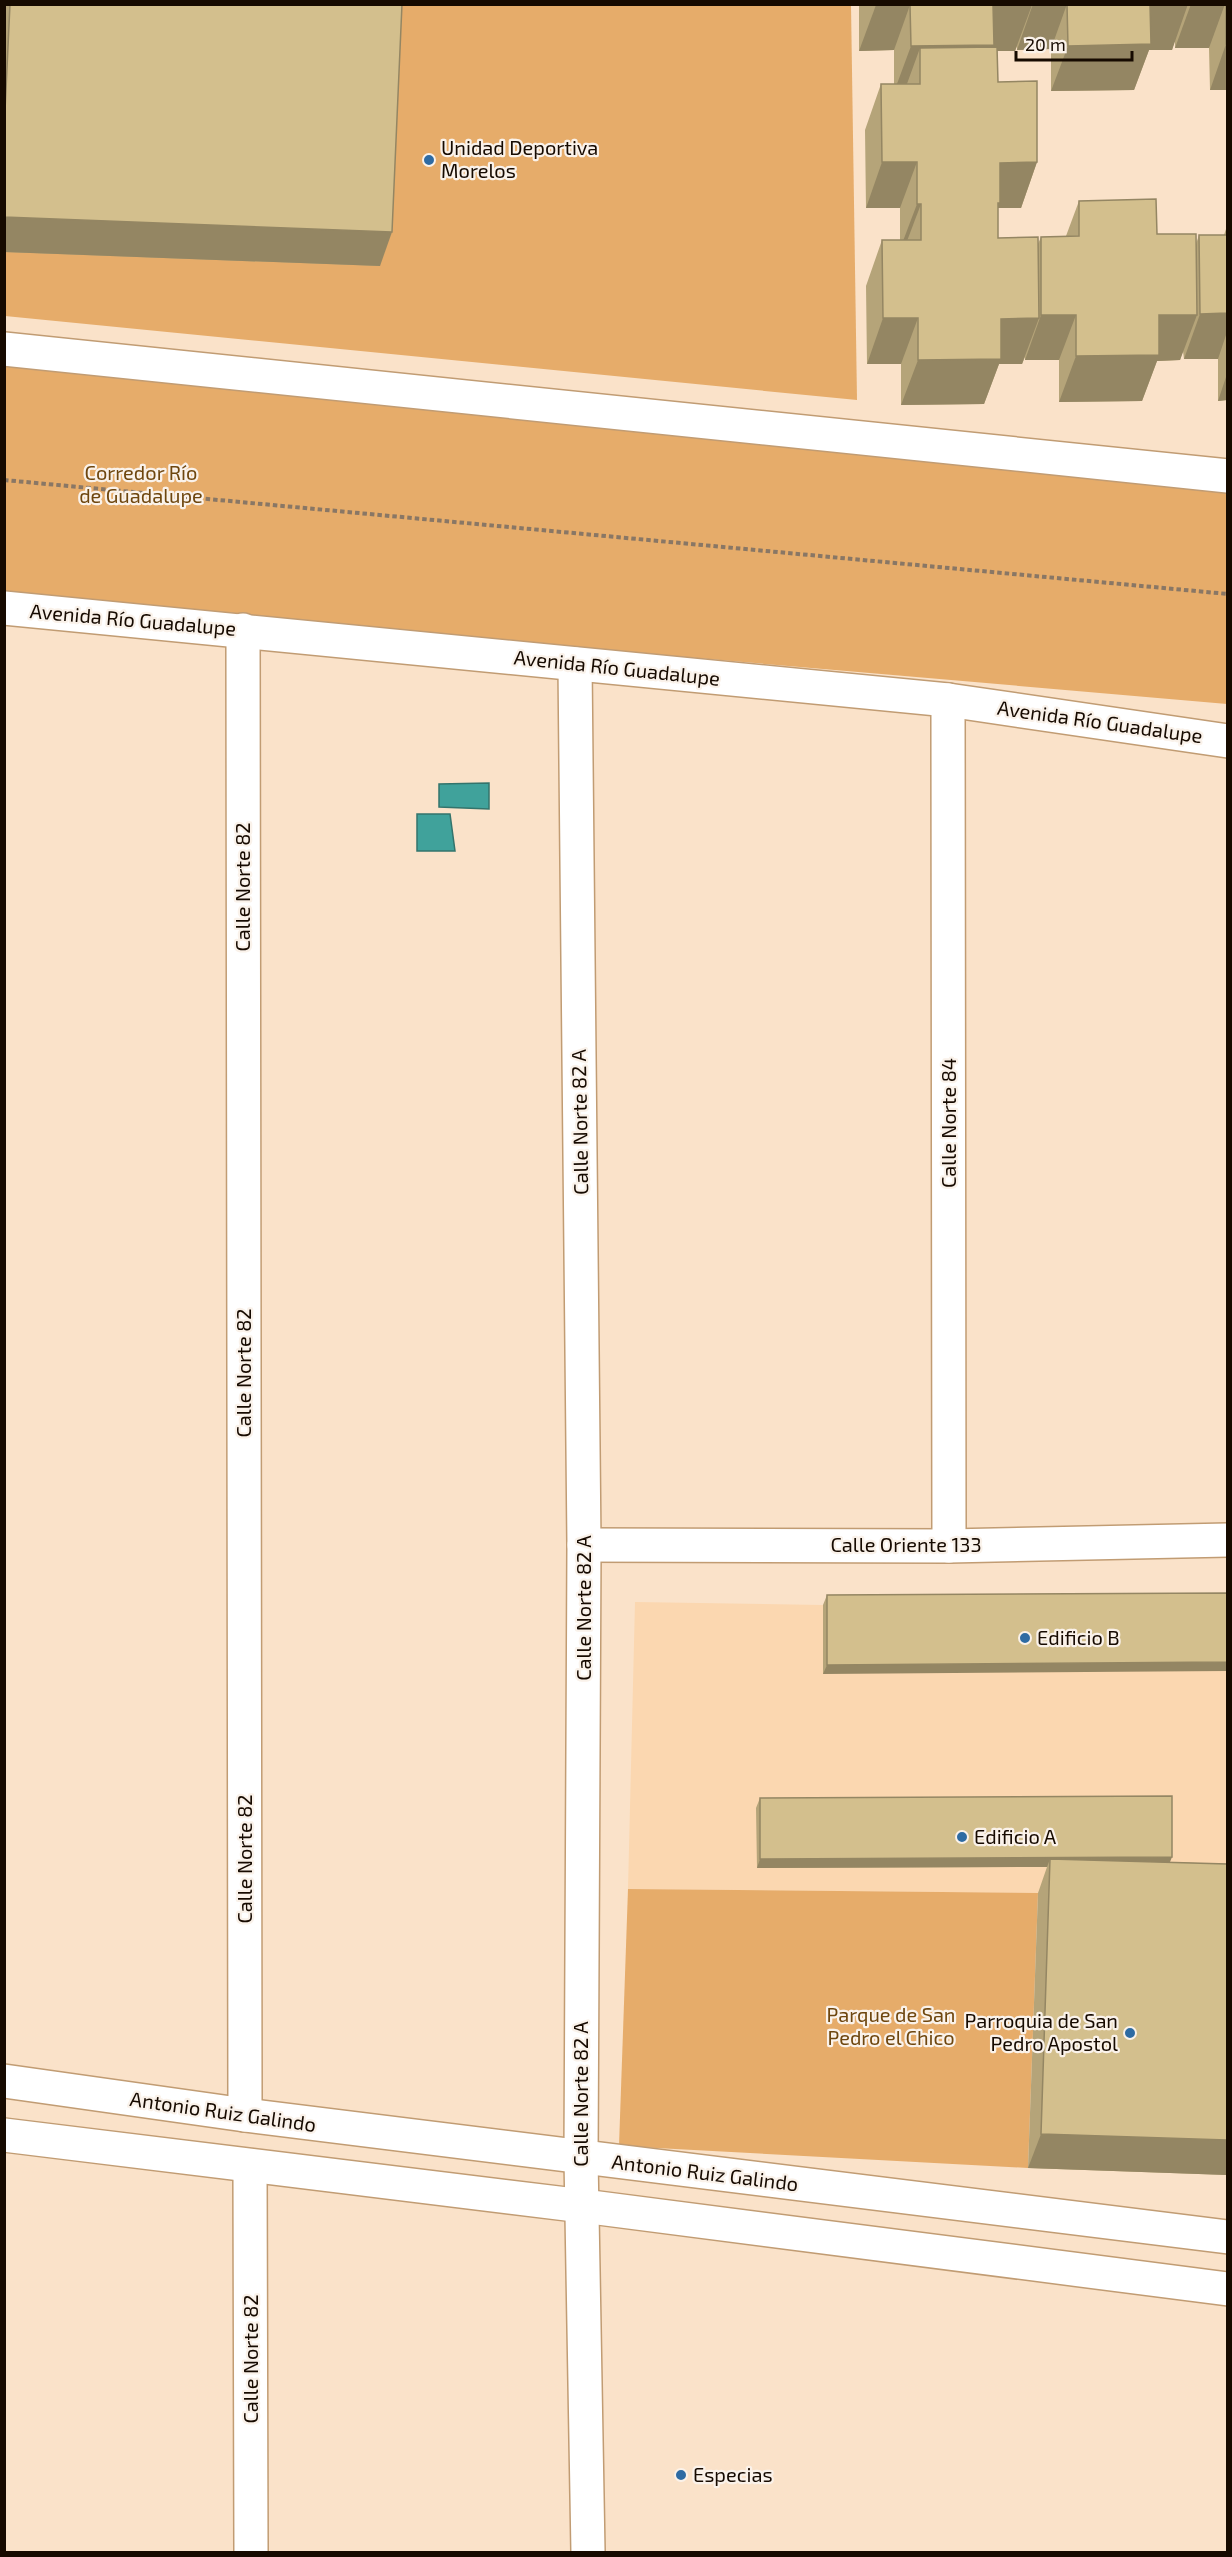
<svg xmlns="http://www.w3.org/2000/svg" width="1232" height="2557" font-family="'Exo 2',sans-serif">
  <rect width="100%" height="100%" fill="#fae2c9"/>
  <polygon fill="#fbd7b0" points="635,1602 823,1605 1227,1603 1227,1899 1038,1893 628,1889"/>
  <g fill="#e6ac6a">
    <polygon points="4,5 851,5 857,400 5,316"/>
    <polygon points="4,346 1227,464 1227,704 5,598"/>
    <polygon points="628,1889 1038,1893 1028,2168 619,2146"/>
  </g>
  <g fill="#40a29b" stroke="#33746c" stroke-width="1.5">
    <polygon points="489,783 489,809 439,807 439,784"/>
    <polygon points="417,814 450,814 455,851 417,851"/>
  </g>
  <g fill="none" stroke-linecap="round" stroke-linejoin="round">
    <defs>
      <g id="minor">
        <polyline points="4,349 1228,476"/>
        <polyline points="4,608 948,700 1228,741"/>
        <polyline points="243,630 245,2115"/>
        <polyline points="575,664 584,1545 581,2158 588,2552"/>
        <polyline points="948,700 949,1546"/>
        <polyline points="584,1545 949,1546 1228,1540"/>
        <polyline points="4,2081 245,2115 1228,2237"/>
        <polyline points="4,2135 583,2206 1228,2289"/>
        <polyline points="250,2166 251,2552"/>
      </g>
    </defs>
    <use href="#minor" stroke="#c19c73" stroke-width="36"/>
    <polyline stroke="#897765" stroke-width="4" stroke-dasharray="4.5 3" stroke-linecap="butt" points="4,480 1228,594"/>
    <use href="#minor" stroke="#fff" stroke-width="33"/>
  </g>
  <g fill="#b5a479">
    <polygon points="4,4 402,4 380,266 4,252"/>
    <polygon points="859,4 1227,4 1227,90 1210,90 1209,48 1175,48 1175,40 1172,50 1149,50 1134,90 1051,91 1051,49 1017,50 1017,46 1015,51 997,51 998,82 1037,162 1021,208 998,208 998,238 1038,244 1041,237 1066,236 1079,201 1157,234 1196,244 1199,235 1224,235 1227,226 1227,400 1218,401 1218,359 1184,359 1183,351 1180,360 1157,361 1142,401 1059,402 1059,360 1025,360 1025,357 1022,364 999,364 984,404 901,405 901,364 867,364 866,286 882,240 900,240 900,208 866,208 865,130 881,84 894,84 894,50 859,51"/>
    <polygon points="1227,1593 823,1674 823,1605 827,1595"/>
    <polygon points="760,1798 1170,1862 1227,1864 1227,2175 1028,2168 1038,1893 1047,1867 757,1868 756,1808"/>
  </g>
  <g fill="#948663">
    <polygon points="1033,4 1067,4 1051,49 1017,50"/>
    <polygon points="1188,4 1172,50 1149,50 1134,90 1051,91 1068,46 1150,5"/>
    <polygon points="1191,4 1225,4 1209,48 1175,48"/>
    <polygon points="876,5 910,5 894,50 859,51"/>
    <polygon points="993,5 1032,5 1015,51 992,51 920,84 920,48 904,92 894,92 911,46"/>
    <polygon points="1226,44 1227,44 1227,90 1210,90"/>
    <polygon points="882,162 917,162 900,208 866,208"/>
    <polygon points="1037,162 1021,208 998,208 1000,163"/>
    <polygon points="917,204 921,204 904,249 900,249"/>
    <polygon points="4,217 392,232 380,266 4,252"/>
    <polygon points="1227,313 1227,332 1218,359 1184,359 1200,314"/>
    <polygon points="1041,315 1076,315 1059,360 1025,360"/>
    <polygon points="1159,315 1197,315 1180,360 1157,361 1142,401 1059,402 1076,356"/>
    <polygon points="883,318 918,318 901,364 867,364"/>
    <polygon points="1039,318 1022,364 999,364 984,404 901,405 918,360 1001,319"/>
    <polygon points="1227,374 1227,400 1218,401"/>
    <polygon points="1227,1662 1227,1671 823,1674 827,1665"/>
    <polygon points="1172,1857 1168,1867 1050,1859 1047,1867 757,1868 760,1859"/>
    <polygon points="1041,2134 1227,2140 1227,2175 1028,2168"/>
  </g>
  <g fill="#d3bf8d" stroke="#948663" stroke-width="1.5">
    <polygon points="10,4 402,4 392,232 4,217 4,132"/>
    <polygon points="876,4 1032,4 1032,5 993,5 994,45 911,46 910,5"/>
    <polygon points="1067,4 1164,4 1150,5 1151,44 1068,46"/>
    <rect x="1226" y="4" width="1" height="40"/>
    <polygon points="997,47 998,82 1037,81 1037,162 1000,163 1000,203 998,203 998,238 1038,237 1039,318 1001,319 1001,359 918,360 918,318 883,318 882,240 921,240 921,204 917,204 917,162 882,162 881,84 920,84 920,48"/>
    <polygon points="1156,199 1157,234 1196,234 1197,315 1159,315 1159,355 1076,356 1076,315 1041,315 1041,237 1079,236 1079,201"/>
    <polygon points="1199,235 1227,235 1227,313 1200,314"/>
    <polygon points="1227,1593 1227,1662 827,1665 827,1595"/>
    <polygon points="1172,1796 1172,1857 760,1859 760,1798"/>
    <polygon points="1050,1859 1227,1864 1227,2140 1041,2134"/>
  </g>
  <g fill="#2e6ba3" stroke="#faf2ea" stroke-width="2">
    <circle cx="429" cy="160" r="6"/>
    <circle cx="1025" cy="1638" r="6"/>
    <circle cx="962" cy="1837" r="6"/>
    <circle cx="1130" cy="2033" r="6"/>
    <circle cx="681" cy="2475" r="6"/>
  </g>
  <g text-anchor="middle" stroke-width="4.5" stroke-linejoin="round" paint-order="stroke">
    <g font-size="20" fill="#160a00" stroke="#faf2ea" text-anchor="start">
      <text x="441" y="155">Unidad Deportiva<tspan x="441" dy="23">Morelos</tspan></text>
      <text x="1037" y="1645">Edificio B</text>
      <text x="974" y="1844">Edificio A</text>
      <text x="1118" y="2028" text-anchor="end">Parroquia de San<tspan x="1118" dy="23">Pedro Apostol</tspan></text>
      <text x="693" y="2482">Especias</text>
    </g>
    <g font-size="20" fill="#6e460e" stroke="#faf2ea">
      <text x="141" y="480">Corredor Río<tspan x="141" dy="23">de Guadalupe</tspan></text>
      <text x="891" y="2022">Parque de San<tspan x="891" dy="23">Pedro el Chico</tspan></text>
    </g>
    <g font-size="20" fill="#160a00" stroke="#faf2ea">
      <text transform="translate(133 620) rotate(5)" y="7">Avenida Río Guadalupe</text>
      <text transform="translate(617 668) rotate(6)" y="7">Avenida Río Guadalupe</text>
      <text transform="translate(1100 722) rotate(8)" y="7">Avenida Río Guadalupe</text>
      <text transform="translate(243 887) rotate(-90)" y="7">Calle Norte 82</text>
      <text transform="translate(580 1122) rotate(-91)" y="7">Calle Norte 82 A</text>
      <text transform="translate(949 1123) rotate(-90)" y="7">Calle Norte 84</text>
      <text transform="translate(244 1373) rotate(-90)" y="7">Calle Norte 82</text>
      <text x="906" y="1552">Calle Oriente 133</text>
      <text transform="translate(584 1608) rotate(-90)" y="7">Calle Norte 82 A</text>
      <text transform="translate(245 1859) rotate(-90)" y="7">Calle Norte 82</text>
      <text transform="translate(581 2094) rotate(-90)" y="7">Calle Norte 82 A</text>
      <text transform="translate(223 2112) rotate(8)" y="7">Antonio Ruiz Galindo</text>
      <text transform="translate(705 2173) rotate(7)" y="7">Antonio Ruiz Galindo</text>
      <text transform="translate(251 2359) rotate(-90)" y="7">Calle Norte 82</text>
    </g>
  </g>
  <rect width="1232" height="2557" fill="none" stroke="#160a00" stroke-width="12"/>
  <path d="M1016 51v9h116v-9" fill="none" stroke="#160a00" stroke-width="3"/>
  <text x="1025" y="51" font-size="18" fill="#160a00" stroke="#faf2ea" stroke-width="4.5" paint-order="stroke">20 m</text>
</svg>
